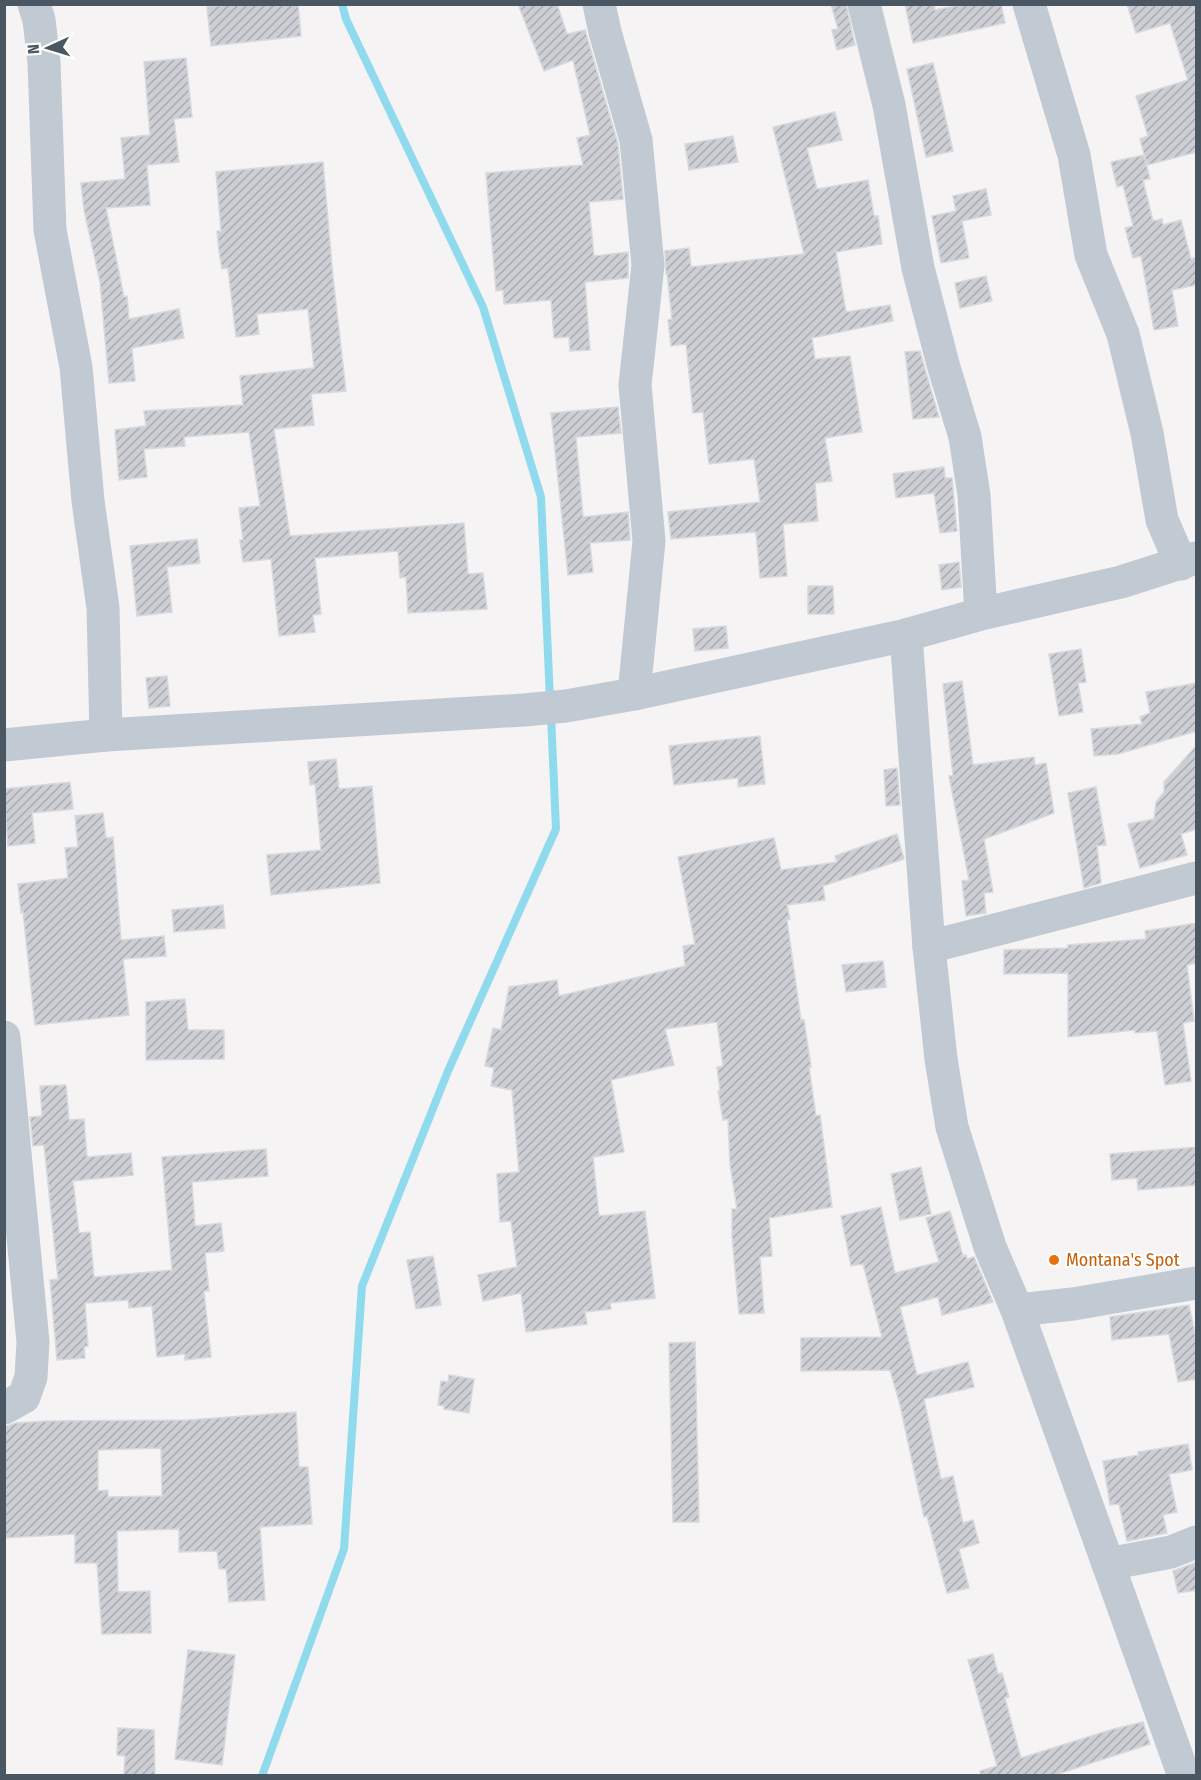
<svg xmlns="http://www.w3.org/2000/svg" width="1201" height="1780" font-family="'Fira Sans Condensed',sans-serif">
  <defs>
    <pattern id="building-hatch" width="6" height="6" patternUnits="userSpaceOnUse" patternTransform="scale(1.5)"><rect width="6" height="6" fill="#cdcfd5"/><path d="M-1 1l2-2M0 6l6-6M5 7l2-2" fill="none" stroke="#a8abb0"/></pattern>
  </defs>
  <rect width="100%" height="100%" fill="#f5f3f3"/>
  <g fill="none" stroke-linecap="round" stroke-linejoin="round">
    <g stroke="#90daee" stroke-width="8">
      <polyline points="342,4 346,19 483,307 541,497 550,700"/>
      <polyline points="262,1776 344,1549 362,1286 448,1071 556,829 551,715"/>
    </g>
  </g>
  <g fill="url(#building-hatch)" stroke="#d7d9de" stroke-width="1.5" fill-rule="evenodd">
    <polygon points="234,4 298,4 301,36 211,46 207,7"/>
    <polygon points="518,4 557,4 567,34 585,30 618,144 623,199 589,202 594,256 628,252 628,278 585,282 590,350 570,351 569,337 554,338 551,300 504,304 503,290 496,291 486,173 583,165 577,138 590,135 573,60 544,71"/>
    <polygon points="831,4 846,4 855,45 837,50 832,30 838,29"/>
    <polygon points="905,4 934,4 935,10 965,4 1001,4 1005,23 913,43"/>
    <polygon points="1127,4 1197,4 1197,152 1147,165 1140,139 1148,136 1136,96 1188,80 1170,23 1136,33"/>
    <polygon points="186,58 192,117 174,119 179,162 147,165 150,205 106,208 124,297 127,296 129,319 179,309 184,338 132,348 135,381 109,383 100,282 84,210 81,183 125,179 121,138 150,135 144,62"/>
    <polygon points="933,63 953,151 926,157 907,69"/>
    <polygon points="835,112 842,140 807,148 817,189 868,180 874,216 878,216 882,244 836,252 846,312 890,305 893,321 812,338 815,359 850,356 862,432 825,438 832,481 815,483 818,521 783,524 787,576 760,578 756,532 671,539 668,512 760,502 754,459 709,464 703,412 693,413 686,344 671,346 668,320 672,319 667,274 666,274 665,251 689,248 691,267 804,254 773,127"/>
    <polygon points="733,136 738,162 689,170 685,144"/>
    <polygon points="1144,155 1150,179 1143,180 1153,221 1162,219 1163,225 1181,220 1191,259 1197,257 1197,285 1172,290 1178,326 1154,330 1141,256 1133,258 1125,228 1133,226 1123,185 1117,187 1111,162"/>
    <polygon points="323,162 333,277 346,391 311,394 314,425 274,429 290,536 464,523 468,574 483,573 487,609 408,613 406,577 400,578 398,551 315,558 321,614 313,615 315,632 279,636 271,559 243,562 240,540 243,540 239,508 260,506 249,432 184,437 185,446 144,449 147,477 119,480 115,430 146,426 144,411 243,405 240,376 314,368 308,309 257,314 259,334 236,337 228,268 222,269 219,252 217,231 221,231 216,172"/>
    <polygon points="986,189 991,215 962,221 969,258 941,263 932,216 956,211 953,196"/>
    <polygon points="986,276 992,301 960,308 955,283"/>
    <polygon points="920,351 925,369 939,417 913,419 905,352"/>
    <polygon points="618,407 621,433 576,437 583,517 628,512 630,540 590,543 593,572 568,575 551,413"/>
    <polygon points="944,467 945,478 952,478 957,531 940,533 934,493 896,498 893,474"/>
    <polygon points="197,539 200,563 167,567 172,612 137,616 130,546"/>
    <polygon points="959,562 961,587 942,590 939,565"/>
    <polygon points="808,586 833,586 834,614 808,614"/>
    <polygon points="726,626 728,648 695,651 693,629"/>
    <polygon points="1081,649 1086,682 1078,683 1083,712 1059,716 1049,654"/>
    <polygon points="167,676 170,706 149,708 146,678"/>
    <polygon points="962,681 973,765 1034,757 1035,765 1046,763 1054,813 984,839 993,892 984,893 986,913 966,916 962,881 969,880 949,776 953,776 943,684"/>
    <polygon points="1197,683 1197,731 1118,754 1094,756 1091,729 1142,724 1140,717 1150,713 1146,692"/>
    <polygon points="760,736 765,784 738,787 738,778 674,785 669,746"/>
    <polygon points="1197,745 1197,829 1181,834 1187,855 1140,868 1128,824 1154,819 1156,802 1164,792 1164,782"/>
    <polygon points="336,759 339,789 372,786 380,883 271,895 267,855 321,850 315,784 310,785 308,762"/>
    <polygon points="897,768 900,805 886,806 884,770"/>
    <polygon points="70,782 73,809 32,813 35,843 8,846 4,789"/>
    <polygon points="1096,787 1106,845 1097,846 1101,883 1084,888 1068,793"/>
    <polygon points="103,813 106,838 113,837 121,940 164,936 166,956 123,959 129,1015 35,1025 23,912 21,913 18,884 68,878 65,848 78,847 75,816"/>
    <polygon points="897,834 904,859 823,886 825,900 787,905 790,919 787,920 801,1020 804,1020 811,1067 809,1067 816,1116 820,1115 832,1207 769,1218 772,1256 760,1257 764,1313 739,1314 732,1236 732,1209 737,1209 730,1165 728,1119 723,1120 718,1091 720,1091 717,1067 723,1066 717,1022 665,1029 674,1065 611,1080 624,1152 593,1157 599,1216 645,1211 655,1298 610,1303 611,1309 585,1312 587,1324 526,1332 521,1293 483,1301 478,1275 517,1267 511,1221 500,1222 497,1174 519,1172 512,1090 491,1086 494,1068 485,1066 493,1028 501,1030 509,987 557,980 559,996 685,966 683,946 695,944 678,857 774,838 781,870 837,862 835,856"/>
    <polygon points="223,905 225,928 174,932 172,910"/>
    <polygon points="1197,923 1197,963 1187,965 1194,1021 1183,1023 1191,1081 1165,1085 1157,1031 1135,1033 1135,1030 1068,1037 1068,973 1004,974 1004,950 1068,948 1068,945 1146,939 1145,931"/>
    <polygon points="883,961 886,987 846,992 842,965"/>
    <polygon points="185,999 188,1030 224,1030 224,1059 146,1060 146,1002"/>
    <polygon points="66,1085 69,1120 84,1119 87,1157 131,1153 133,1175 73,1181 79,1233 90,1232 94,1277 172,1270 162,1157 266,1149 268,1176 192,1182 195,1226 221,1223 224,1251 205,1253 209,1291 204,1291 211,1357 185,1360 185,1354 157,1357 152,1306 129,1308 128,1300 85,1303 88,1346 84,1347 85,1358 57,1360 50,1280 58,1279 44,1145 33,1146 30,1117 42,1116 40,1086"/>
    <polygon points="1197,1147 1197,1185 1138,1190 1137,1178 1112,1180 1110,1154"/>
    <polygon points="921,1167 931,1214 900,1220 891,1174"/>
    <polygon points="881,1207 895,1273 939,1262 926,1218 950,1211 963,1256 966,1255 967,1259 974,1257 993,1302 942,1315 938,1297 900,1307 917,1375 968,1362 974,1387 924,1399 941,1479 953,1476 963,1523 973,1520 979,1543 959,1549 969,1588 947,1593 927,1516 924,1517 900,1405 890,1370 801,1371 801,1338 882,1337 863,1264 851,1266 841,1216"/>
    <polygon points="433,1256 441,1305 416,1309 407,1260"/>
    <polygon points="1189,1305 1197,1344 1197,1379 1178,1382 1169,1334 1112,1340 1110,1317"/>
    <polygon points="695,1342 699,1522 673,1522 669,1343"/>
    <polygon points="449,1375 474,1379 469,1413 444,1409 444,1406 438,1405 441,1381 448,1382"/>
    <path d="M296,1412L299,1467H308L312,1524L260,1527L265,1600L229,1602L226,1569H219L217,1551L179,1552V1529L117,1531L118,1592L150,1591L151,1633L102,1634L97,1563H75V1534L4,1538V1427L16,1423L47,1421L189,1420ZM161,1448L162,1496L108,1497V1490L98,1491V1450Z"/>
    <polygon points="1188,1444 1192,1470 1169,1474 1177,1512 1163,1515 1167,1533 1127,1541 1119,1504 1110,1505 1103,1461 1139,1455 1138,1452"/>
    <polygon points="1197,1562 1197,1590 1178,1593 1173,1571"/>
    <polygon points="188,1650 235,1655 222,1765 175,1759"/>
    <polygon points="993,1654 998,1674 1002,1673 1009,1697 1005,1698 1021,1758 1110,1730 1143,1722 1150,1744 1052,1776 981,1776 980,1771 997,1766 968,1660"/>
    <polygon points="118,1728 154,1730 155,1776 124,1776 125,1756 117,1755"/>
  </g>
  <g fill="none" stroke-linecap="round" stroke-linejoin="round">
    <g stroke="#c1cad2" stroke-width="33">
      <polyline points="34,4 39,20 44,62 50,230 76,367 88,501 103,608 106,735"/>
      <polyline points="599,4 605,32 636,140 648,265 635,385 649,541 634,694"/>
      <polyline points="864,4 889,105 918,268 943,364 965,437 974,495 981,614"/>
      <polyline points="1029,4 1074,155 1091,255 1123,334 1147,433 1162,520 1181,564"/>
      <polyline points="906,635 929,947 941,1059 952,1127 990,1247 1017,1310 1184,1776"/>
      <polyline points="4,745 106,735 524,710 566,706 634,694 906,635 981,614 1121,582 1196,558"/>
      <polyline points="929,947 1196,878"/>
      <polyline points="4,1037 33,1342 31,1377 24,1397 4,1408"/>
      <polyline points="1017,1310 1073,1304 1196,1283"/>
      <polyline points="1108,1564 1171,1552 1196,1542"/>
    </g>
  </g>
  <circle fill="#e8710a" stroke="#fff" stroke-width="2" cx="1054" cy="1260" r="6"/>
  <g text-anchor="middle" stroke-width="4.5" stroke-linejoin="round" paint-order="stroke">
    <g font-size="18" fill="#c56008" stroke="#fff" text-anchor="start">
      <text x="1066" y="1266">Montana's Spot</text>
    </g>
  </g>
  <rect width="1201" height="1780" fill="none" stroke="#4a5661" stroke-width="12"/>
  <g transform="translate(48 48) rotate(266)" stroke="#ffffff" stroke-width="4.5" paint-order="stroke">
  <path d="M0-4.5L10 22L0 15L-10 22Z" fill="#4a5661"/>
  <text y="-9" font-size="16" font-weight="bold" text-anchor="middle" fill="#4a5661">N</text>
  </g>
</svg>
